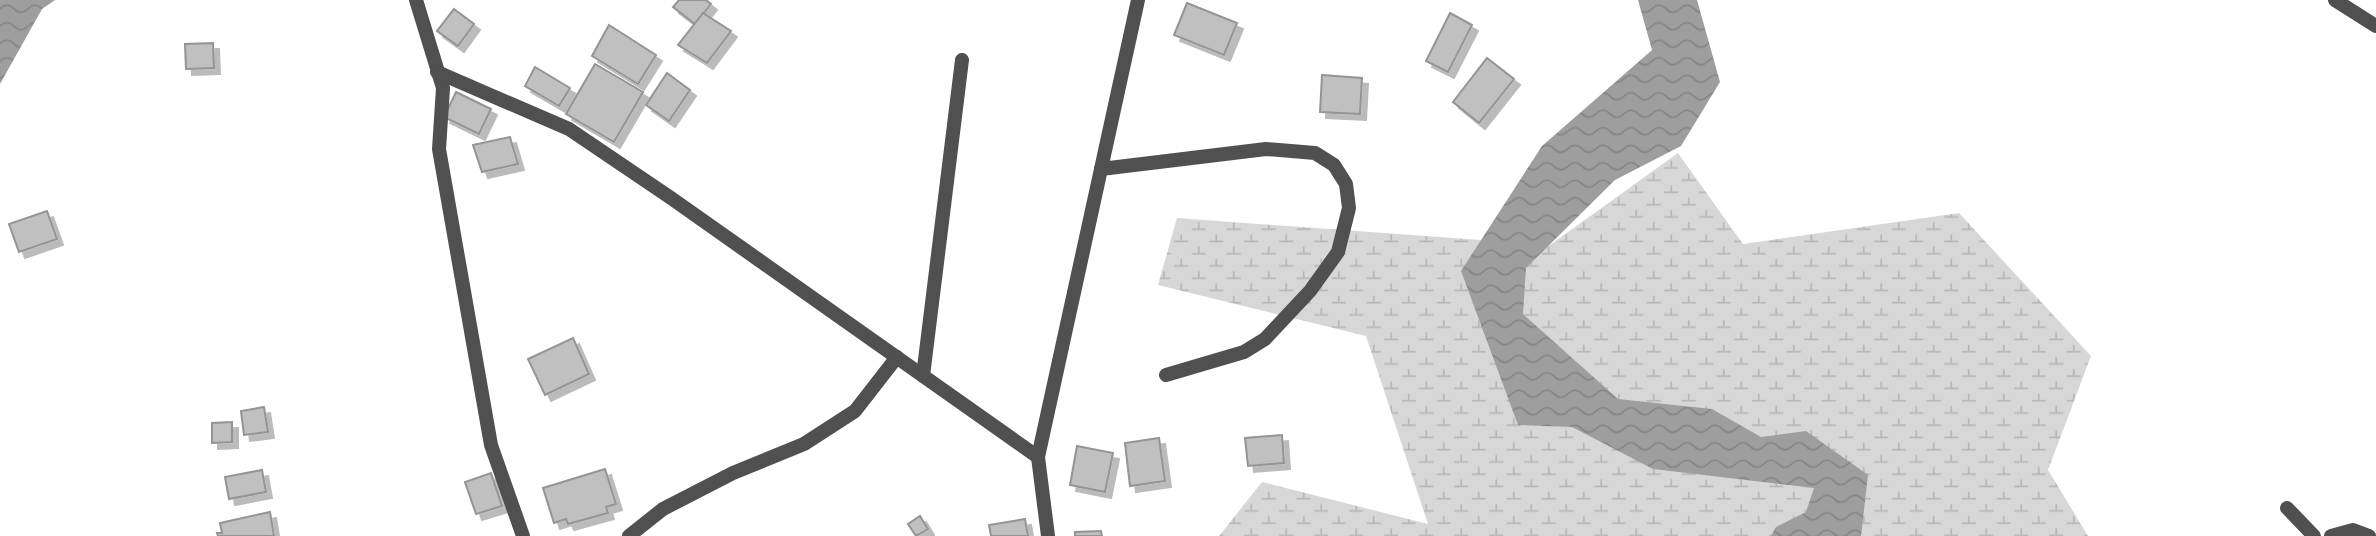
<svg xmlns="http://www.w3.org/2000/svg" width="2376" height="536" font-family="Ubuntu,sans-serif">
  <defs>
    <pattern id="wetland-marsh" width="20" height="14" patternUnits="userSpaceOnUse" patternTransform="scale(1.75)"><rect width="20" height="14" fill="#d7d7d7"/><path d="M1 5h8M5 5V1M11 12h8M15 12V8" fill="none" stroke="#b7b7b7"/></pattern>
    <pattern id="water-waves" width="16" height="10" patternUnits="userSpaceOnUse" patternTransform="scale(1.75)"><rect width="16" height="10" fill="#9e9e9e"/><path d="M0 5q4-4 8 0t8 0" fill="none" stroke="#868686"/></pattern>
    <filter id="shadow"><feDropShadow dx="6" dy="6" stdDeviation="0" flood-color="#0004"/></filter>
  </defs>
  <rect width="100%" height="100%" fill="#fff"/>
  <polygon fill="url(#wetland-marsh)" points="1678,153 1743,244 1959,213 2091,356 2048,470 2088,536 1219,536 1262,482 1428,524 1366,336 1158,285 1177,218 1550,245"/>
  <g fill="url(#water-waves)">
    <polygon points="0,0 55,0 42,9 0,84"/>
    <polygon points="1638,0 1697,0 1720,82 1681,146 1615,180 1526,268 1523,314 1618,399 1712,409 1761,437 1806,431 1868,475 1861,536 1771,536 1776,527 1806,512 1814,488 1653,469 1572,427 1518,425 1461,271 1542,146 1652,50"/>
  </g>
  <g fill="#c0c0c0" stroke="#949494" stroke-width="2" filter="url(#shadow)">
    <polygon points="679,0 706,0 711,4 695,24 673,7"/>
    <polygon points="1187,3 1237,23 1224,55 1174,35"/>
    <polygon points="454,9 474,24 458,46 437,31"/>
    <polygon points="703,13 731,31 707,63 678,45"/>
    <polygon points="1450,13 1472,25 1448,72 1426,61"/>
    <polygon points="609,25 656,55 638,84 592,56"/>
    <polygon points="213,43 214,68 186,69 185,44"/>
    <polygon points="1487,58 1514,79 1479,123 1453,102"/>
    <polygon points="595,64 643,92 614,142 566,114"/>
    <polygon points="535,67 570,88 559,106 525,86"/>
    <polygon points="667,73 690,90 669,121 646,105"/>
    <polygon points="1322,75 1362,78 1360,114 1320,112"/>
    <polygon points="456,92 491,109 479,134 444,117"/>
    <polygon points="510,137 518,164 482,172 473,145"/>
    <polygon points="47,211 57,239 19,252 9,224"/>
    <polygon points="573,338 589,374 545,395 528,359"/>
    <polygon points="264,407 268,432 244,435 241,411"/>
    <polygon points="232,422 232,442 212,443 212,423"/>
    <polygon points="1282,435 1284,463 1248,466 1245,438"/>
    <polygon points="1159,438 1165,481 1130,486 1125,443"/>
    <polygon points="1077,446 1113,453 1105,492 1070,485"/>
    <polygon points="605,469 616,504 606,507 608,513 568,524 566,519 554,523 543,488"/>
    <polygon points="262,470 266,492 229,499 225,477"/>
    <polygon points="491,473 502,506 476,514 465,482"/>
    <polygon points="270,512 274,536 218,536 217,533 222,533 220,523"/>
    <polygon points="920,516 928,529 916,536 908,524"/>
    <polygon points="1025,519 1028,536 991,536 989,525"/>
    <polygon points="1101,531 1102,536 1075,536 1075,532"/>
  </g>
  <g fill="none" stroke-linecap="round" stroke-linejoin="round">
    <g stroke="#505050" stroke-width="14">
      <polyline points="416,0 443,88 439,149 491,445 523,536"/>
      <polyline points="2335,0 2376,26"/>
      <polyline points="437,72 569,129 671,198 1038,457"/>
      <polyline points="1101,169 1266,149 1315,153 1334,165 1346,184 1349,208 1338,252 1310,291 1265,339 1244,352 1166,375"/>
      <polyline points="923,376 962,60"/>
      <polyline points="2287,508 2314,536"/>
      <polyline points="629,536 663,509 733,473 804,444 855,411 897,357"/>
      <polyline points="1048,536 1038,457 1138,0"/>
      <polyline points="2331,536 2353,530 2369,536"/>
    </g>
  </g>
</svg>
